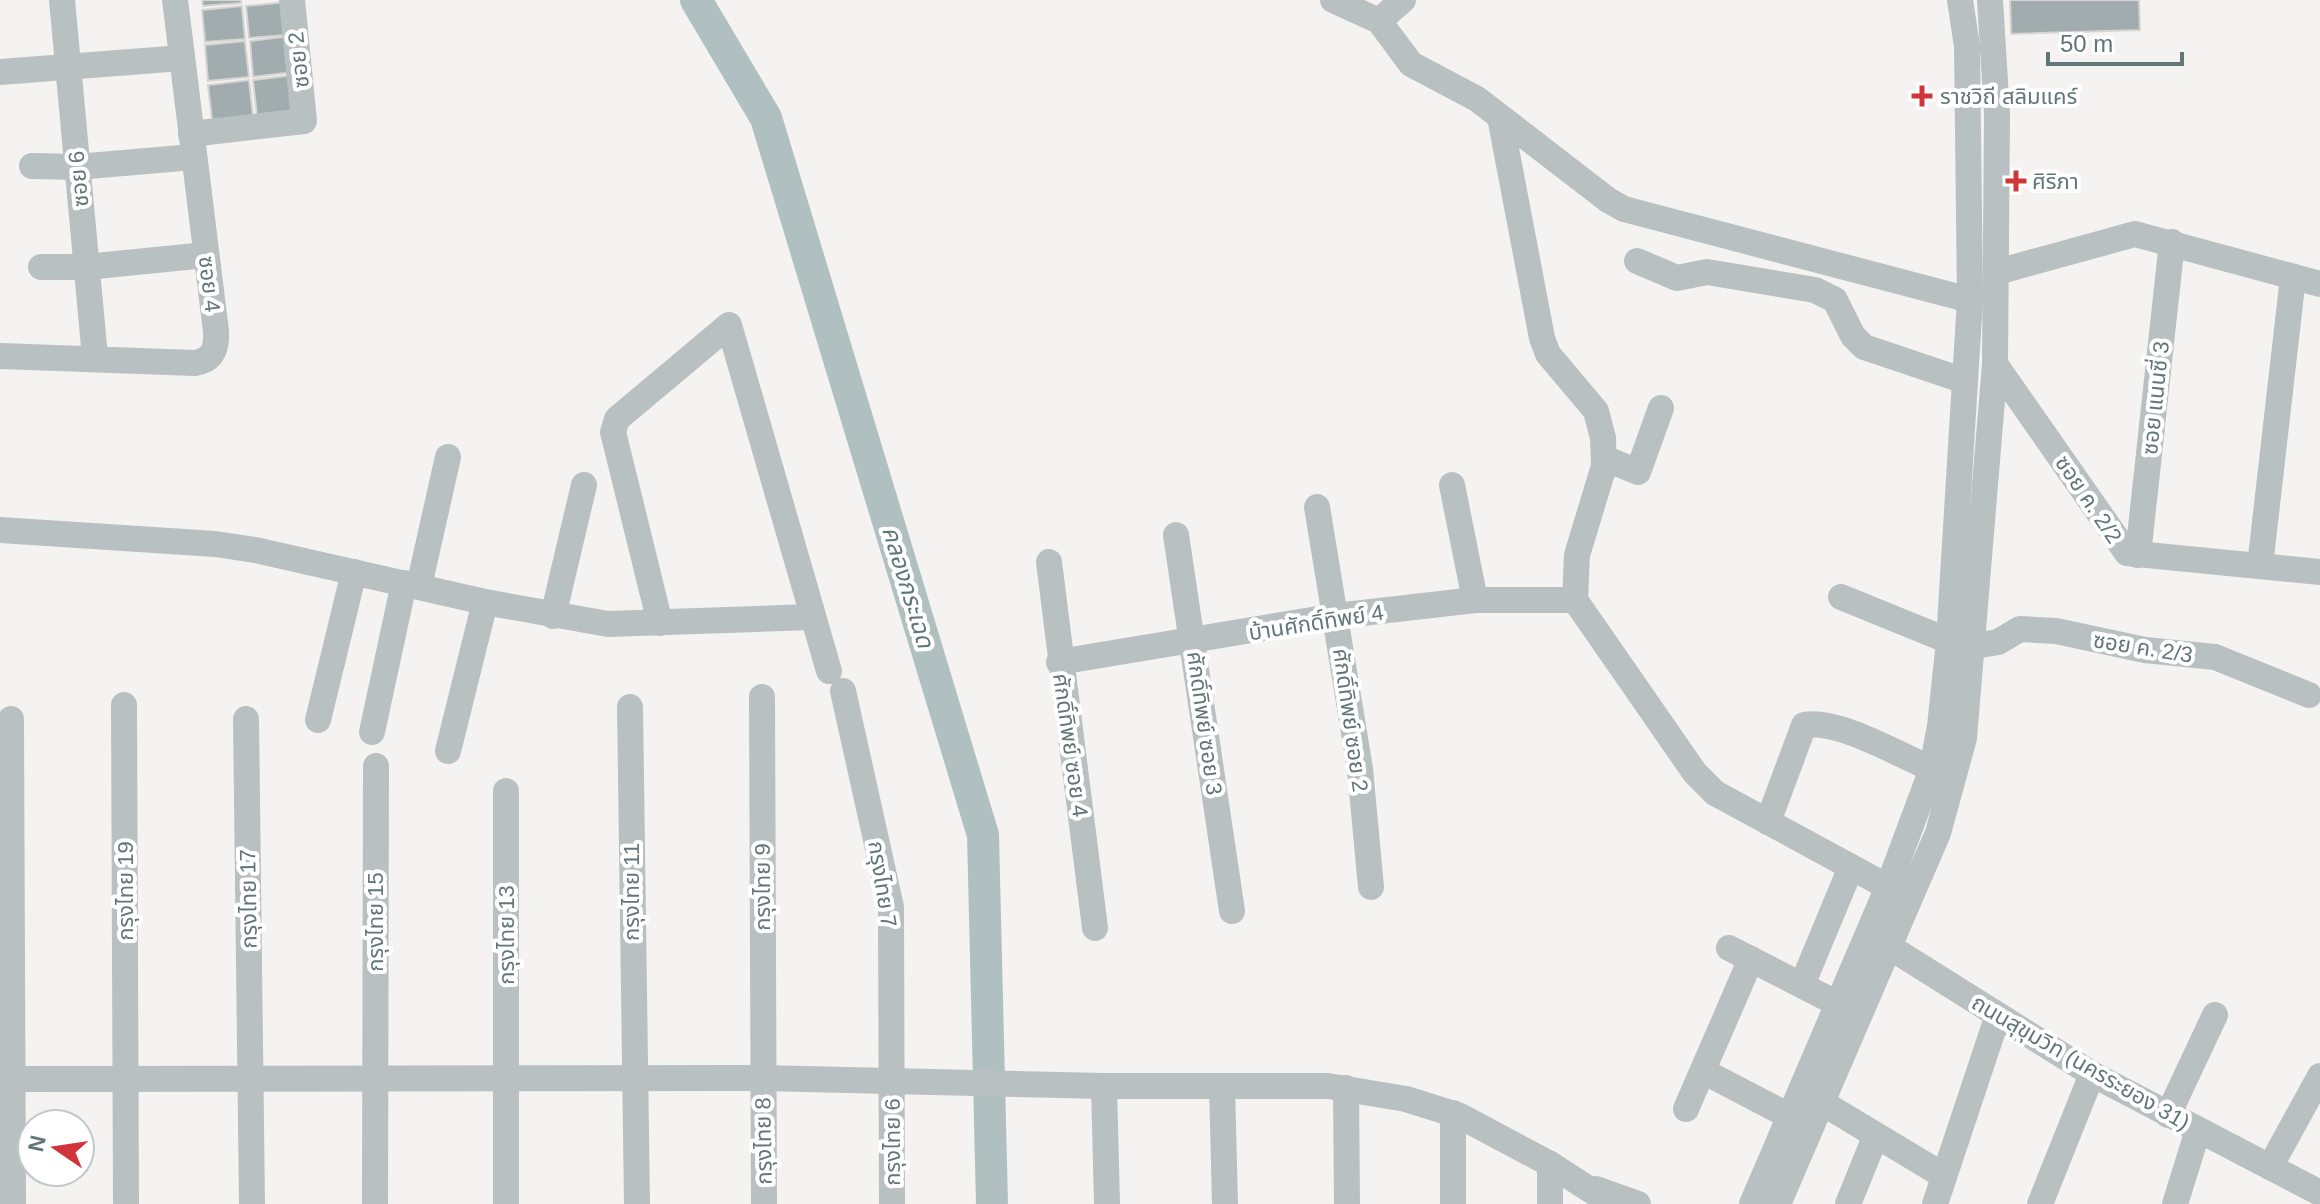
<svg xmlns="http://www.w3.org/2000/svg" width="2320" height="1204" font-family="Helvetica,'Noto Sans Thai',sans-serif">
  <rect width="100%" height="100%" fill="#f4f3f1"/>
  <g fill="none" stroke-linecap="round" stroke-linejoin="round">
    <polyline stroke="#b0c0c0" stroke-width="32" points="696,0 766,118 983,835 992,1204"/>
  </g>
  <g fill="#a1acae" stroke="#d6d5d4" stroke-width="2">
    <polygon points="202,0 241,0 241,3 203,6"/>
    <polygon points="2010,0 2139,0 2140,30 2011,34"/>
    <polygon points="286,2 288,35 249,38 246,6"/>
    <polygon points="242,6 245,39 205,42 202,10"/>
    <polygon points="290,36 294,72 253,77 250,41"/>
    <polygon points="245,41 249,77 208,81 205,45"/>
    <polygon points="294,75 298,111 257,116 253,80"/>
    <polygon points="249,80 253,116 212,120 208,85"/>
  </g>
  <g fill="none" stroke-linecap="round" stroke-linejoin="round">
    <g stroke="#b9c0c1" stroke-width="26">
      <polyline points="62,0 95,357"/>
      <polyline points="1333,0 1379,21 1411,64 1477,99 1608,200 1624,209 1970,300"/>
      <polyline points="1379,21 1403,0"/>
      <polyline points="0,72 182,58"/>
      <polyline points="1500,117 1542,338 1548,354 1596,411 1603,438 1604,466 1577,555 1575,600 1695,773 1715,793 1888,887"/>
      <polyline points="191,134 304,121 292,0"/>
      <polyline points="32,166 77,167 193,157"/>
      <polyline points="1637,261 1677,278 1707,272 1815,290 1835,300 1853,336 1864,347 1965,381"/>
      <polyline points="41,267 86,267 206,255"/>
      <polyline points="1997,272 2135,234 2320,284"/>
      <path d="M0,356L195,363C213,360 217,348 216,331L175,0"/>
      <polyline points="1995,364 2127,553 2320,572"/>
      <polyline points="1604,458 1638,472 1661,408"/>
      <polyline points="1452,485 1475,600"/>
      <polyline points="1317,507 1360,769 1371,887"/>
      <polyline points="0,530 215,544 255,550 485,602 608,624 812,617"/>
      <polyline points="1176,535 1232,911"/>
      <polyline points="2138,555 2172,242"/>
      <polyline points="1049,562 1095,928"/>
      <polyline points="2260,566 2293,277"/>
      <polyline points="419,586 448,457"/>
      <polyline points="1841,597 1949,641"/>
      <polyline points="553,616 584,485"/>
      <polyline points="660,623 613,432 617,419 729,325 829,671"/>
      <polyline points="1975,646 1998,642 2020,629 2056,631 2145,650 2215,657 2309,695"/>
      <polyline points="1059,662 1336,616 1475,600 1575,600"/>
      <polyline points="843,691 891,907 892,1204"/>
      <polyline points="762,697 764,1204"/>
      <polyline points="124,705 126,1204"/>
      <polyline points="630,707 637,1204"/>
      <polyline points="11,719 13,1204"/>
      <polyline points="246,719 252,1204"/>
      <polyline points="318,720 354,572"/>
      <polyline points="372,732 404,583"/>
      <polyline points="448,751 485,602"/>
      <polyline points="506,791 506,1204"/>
      <path d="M1768,822L1804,725C1839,719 1899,755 1932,769"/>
      <polyline points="1888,946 2092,1074 2320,1193"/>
      <polyline points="1729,948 1838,1004"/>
      <polyline points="1802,985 1851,867"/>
      <polyline points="1703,1071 1789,1116"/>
      <polyline points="13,1079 762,1078 1104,1086 1328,1086 1406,1099 1460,1116 1550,1164 1612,1204"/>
      <polyline points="1104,1086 1107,1204"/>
      <polyline points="1222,1086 1225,1204"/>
      <polyline points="1346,1088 1347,1204"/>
      <polyline points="1821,1102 1944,1176"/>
      <polyline points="1686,1109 1751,959"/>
      <polyline points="2168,1115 2215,1015"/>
      <polyline points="2270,1167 2320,1076"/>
      <polyline points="1596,1189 1638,1204"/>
      <polyline points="375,1204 376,766"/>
      <polyline points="1453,1204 1453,1113"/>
      <polyline points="1550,1204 1550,1164"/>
      <polyline points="1752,1204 1888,887 1932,769 1940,726 1949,641 1970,300 1967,46 1960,0"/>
      <polyline points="1778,1204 1938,833 1964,738 1995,364 1997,114 1990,0"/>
      <polyline points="1848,1204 1876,1135"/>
      <polyline points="1935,1204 1998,1015"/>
      <polyline points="2040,1204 2092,1074"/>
      <polyline points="2175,1204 2198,1130"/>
    </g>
  </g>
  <g fill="#d1343b" stroke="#fff" stroke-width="3">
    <path d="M1918 84h8v8h8v8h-8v8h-8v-8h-8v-8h8z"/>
    <path d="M2012 169h8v8h8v8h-8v8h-8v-8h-8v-8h8z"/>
  </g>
  <g text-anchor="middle" stroke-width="8" stroke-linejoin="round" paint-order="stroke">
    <g font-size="22" fill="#62767a" stroke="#fff">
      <text transform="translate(298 60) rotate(-96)" y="8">ซอย 2</text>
      <text transform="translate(78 179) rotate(-95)" y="8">ซอย 6</text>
      <text transform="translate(210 284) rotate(83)" y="8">ซอย 4</text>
      <text transform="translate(2155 398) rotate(-84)" y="8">ซอย แนนซี่ 3</text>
      <text transform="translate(2089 499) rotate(56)" y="8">ซอย ค. 2/2</text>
      <text transform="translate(1316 622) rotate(-9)" y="8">บ้านศักดิ์ทิพย์ 4</text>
      <text transform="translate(2143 647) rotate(9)" y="8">ซอย ค. 2/3</text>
      <text transform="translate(1351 720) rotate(82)" y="8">ศักดิ์ทิพย์ ซอย 2</text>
      <text transform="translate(1205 723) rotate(82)" y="8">ศักดิ์ทิพย์ ซอย 3</text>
      <text transform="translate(1071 745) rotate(82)" y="8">ศักดิ์ทิพย์ ซอย 4</text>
      <text transform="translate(883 884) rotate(81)" y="8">กรุงไทย 7</text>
      <text transform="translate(762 887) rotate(-90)" y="8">กรุงไทย 9</text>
      <text transform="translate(125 891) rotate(-90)" y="8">กรุงไทย 19</text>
      <text transform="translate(631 892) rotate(-90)" y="8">กรุงไทย 11</text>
      <text transform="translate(248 899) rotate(-91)" y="8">กรุงไทย 17</text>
      <text transform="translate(375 922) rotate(-90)" y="8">กรุงไทย 15</text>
      <text transform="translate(506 935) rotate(-90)" y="8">กรุงไทย 13</text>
      <text transform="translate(2081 1062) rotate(30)" y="8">ถนนสุขุมวิท (นครระยอง 31)</text>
      <text transform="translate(763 1141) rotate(-91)" y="8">กรุงไทย 8</text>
      <text transform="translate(892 1142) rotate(-90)" y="8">กรุงไทย 6</text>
    </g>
    <g font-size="22" fill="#62767a" stroke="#fff" text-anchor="start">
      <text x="1940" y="104">ราชวิถี สลิมแคร์</text>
      <text x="2032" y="189">ศิริภา</text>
    </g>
    <g font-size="24" font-style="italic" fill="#5d7676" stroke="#fff">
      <text transform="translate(908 587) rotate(73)" y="8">คลองกระเฉด</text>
    </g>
  </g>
  <g transform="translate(56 1148) rotate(283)"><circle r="38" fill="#ffffff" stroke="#c0c8ca" stroke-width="2"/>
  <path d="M0-6L14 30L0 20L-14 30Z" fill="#d1343b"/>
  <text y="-12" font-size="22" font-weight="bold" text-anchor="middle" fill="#62767a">N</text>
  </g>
  <path d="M2048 52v12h134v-12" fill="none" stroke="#62767a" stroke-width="4"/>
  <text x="2060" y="52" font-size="24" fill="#62767a" stroke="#ffffff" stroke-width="6" paint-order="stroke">50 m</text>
</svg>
